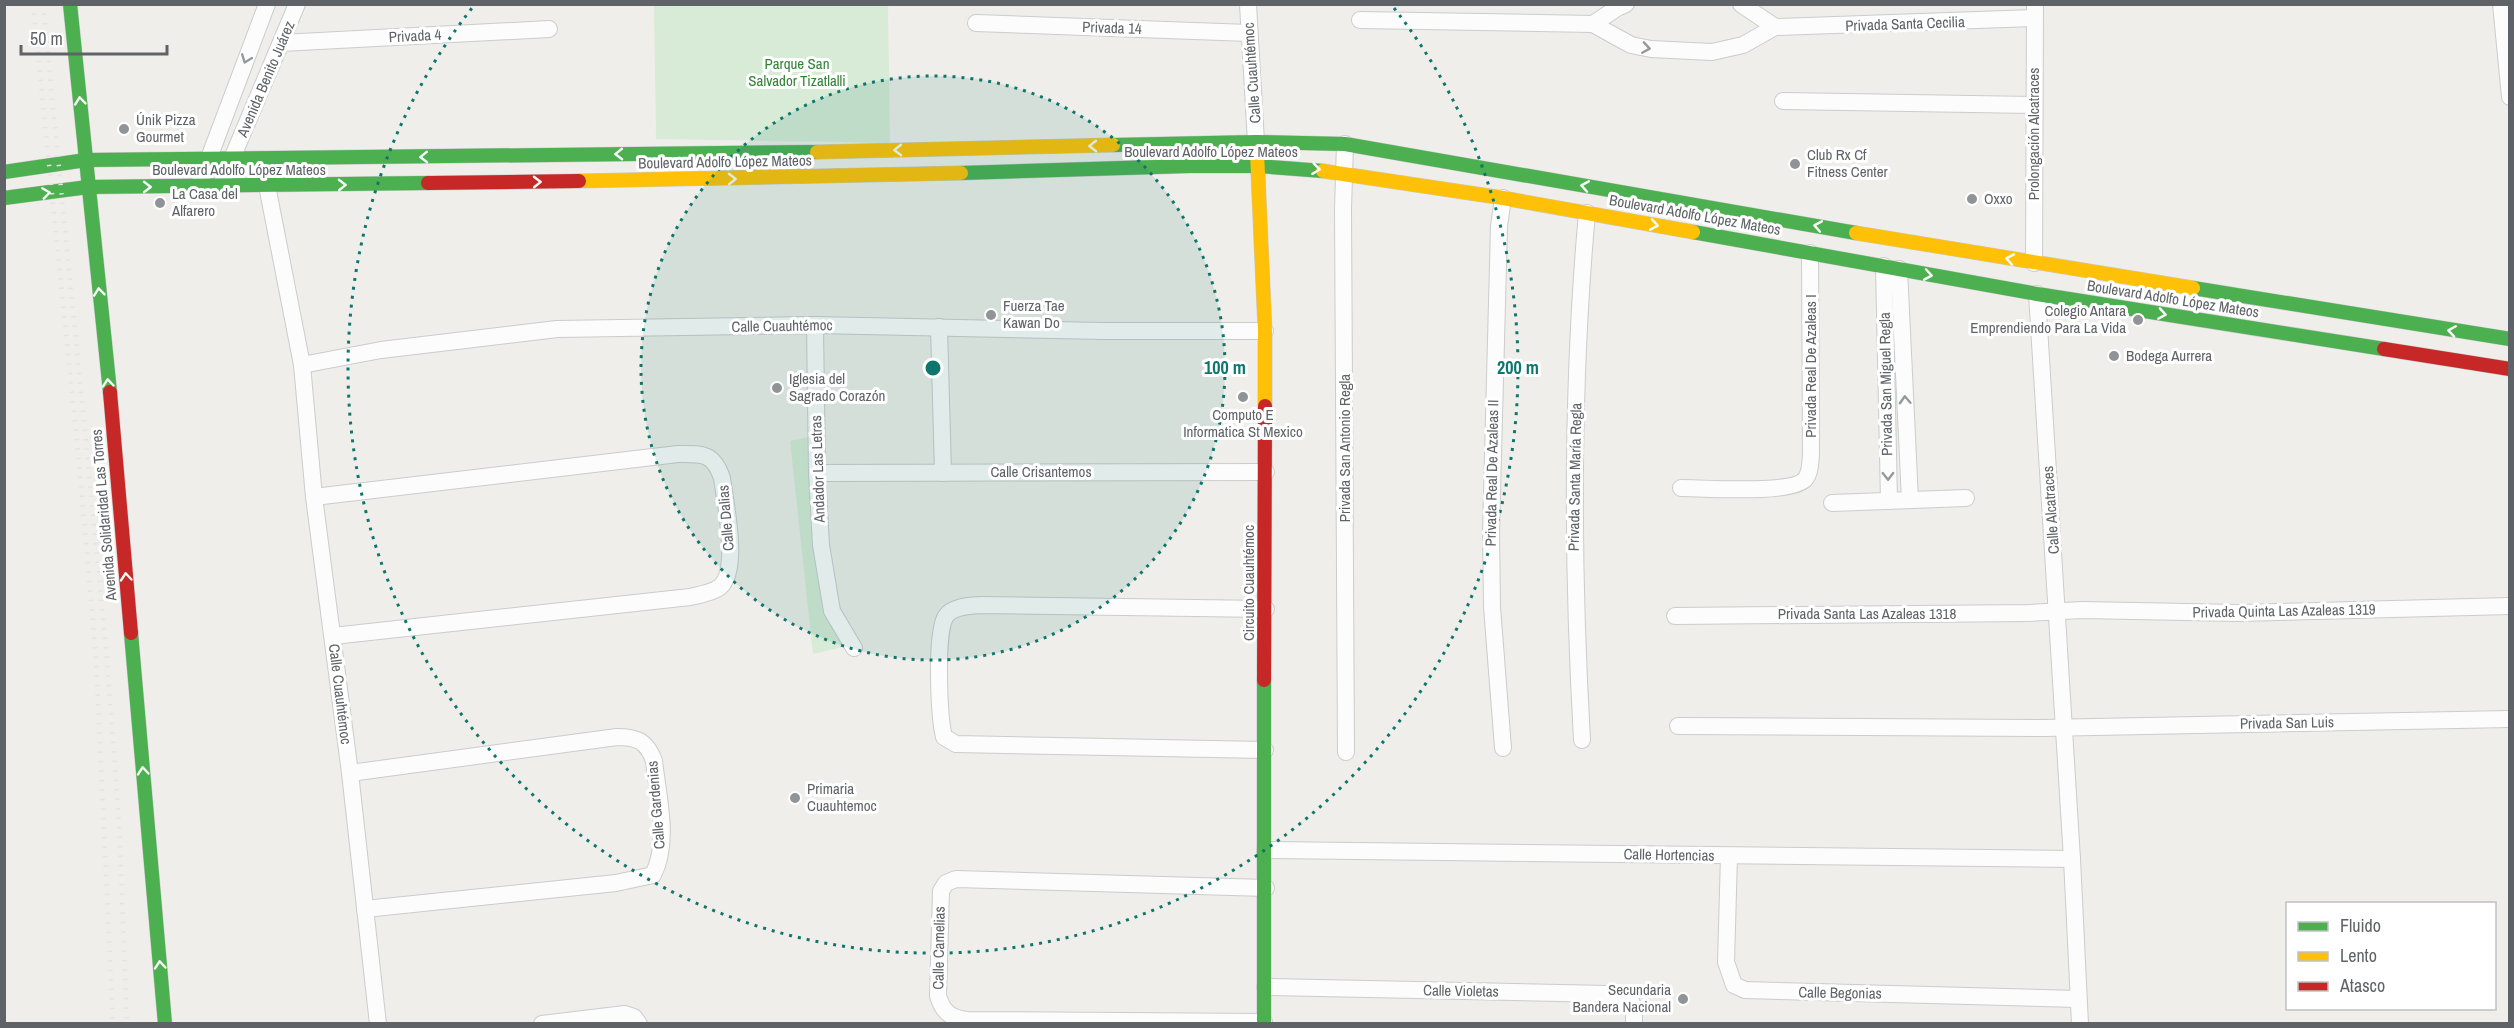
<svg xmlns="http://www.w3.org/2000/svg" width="2514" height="1028" font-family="'Archivo Narrow',sans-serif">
  <rect width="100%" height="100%" fill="#efeeea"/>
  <g fill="#d8ebd6">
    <polygon points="654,5 888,5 890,143 656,139"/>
    <polygon points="813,436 821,582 846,646 813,654 790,441"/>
  </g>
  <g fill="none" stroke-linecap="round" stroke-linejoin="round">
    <defs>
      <g id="street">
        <polyline points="1248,4 1256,142"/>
        <polyline points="1741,4 1775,27"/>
        <polyline points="2501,4 2510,97"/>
        <polyline points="1360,20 1593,24 1631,45 1651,49 1712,52 1743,45 1775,27 2035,18"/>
        <polyline points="976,23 1249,33"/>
        <polyline points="1593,24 1617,8 1626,4"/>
        <polyline points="281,43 549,29"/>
        <polyline points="1783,101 2034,105"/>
        <polyline points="1345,144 1343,209 1346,752"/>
        <polyline points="262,160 302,365 314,497 350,773 378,1024"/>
        <polyline points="198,187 267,4"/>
        <polyline points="220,187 297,4"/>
        <polyline points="2034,263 2035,4"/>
        <polyline points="1884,266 1889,501"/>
        <polyline points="1899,269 1910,500"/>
        <polyline points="2037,294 2072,859 2080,1024"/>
        <polyline points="815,325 817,473 821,545 832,611 854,648"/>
        <polyline points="939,327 943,473"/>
        <polyline points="302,365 381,350 557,329 815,325 1104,331 1265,331"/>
        <polyline points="817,473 1266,472"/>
        <path d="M1681,488C1703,488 1795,495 1806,478C1811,471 1810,462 1811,455L1810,253"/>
        <path d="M314,497L678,454C702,454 713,452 722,478C725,502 740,570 720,587C712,593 699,595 690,597L333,636"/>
        <polyline points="1832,503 1966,498"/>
        <polyline points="1675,616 2029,613 2082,610 2239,613 2510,606"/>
        <polyline points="1678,726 2043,728 2510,719"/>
        <path d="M1582,740C1572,564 1571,389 1587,213"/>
        <polyline points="1503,748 1492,607 1491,532 1499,226 1503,198"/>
        <path d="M1265,750L956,744L944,737C939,717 935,632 946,616C953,606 970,606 981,605L1266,609"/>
        <path d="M350,773L617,737C637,737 647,741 654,761C658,797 670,842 653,875L616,883L365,909"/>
        <polyline points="1265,850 2072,859"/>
        <polyline points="1729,856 1726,962 1734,985 1745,990 2078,999"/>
        <polyline points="1265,987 1608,994 1630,999 1634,1008 1634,1024"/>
        <path d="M1264,1022L967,1020C950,1018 943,1012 938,996L941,891L946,883L956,879L1266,888"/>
        <polyline points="542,1024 625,1014 634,1017 639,1024"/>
      </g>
      <g id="fast">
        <polyline points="70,4 110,392"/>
        <polyline points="1113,145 1256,142 1345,144 1856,233"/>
        <polyline points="4,172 86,160 817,152"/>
        <polyline points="961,173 1189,166 1258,166 1323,171"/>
        <polyline points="4,198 88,187 428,183"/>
        <polyline points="1693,232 2037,294 2384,349"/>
        <polyline points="2193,288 2510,339"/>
        <polyline points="131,633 165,1024"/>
        <polyline points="1264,1024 1264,680"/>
      </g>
      <g id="slow">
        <polyline points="817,152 1113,145"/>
        <polyline points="1257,152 1265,331 1265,406"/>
        <polyline points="1323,171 1503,198 1693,232"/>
        <polyline points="579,181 961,173"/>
        <polyline points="1856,233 2193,288"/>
      </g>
      <g id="jam">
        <polyline points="428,183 579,181"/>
        <polyline points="2384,349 2510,369"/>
        <polyline points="110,392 131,633"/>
        <polyline points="1264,680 1265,406"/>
      </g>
    </defs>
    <use href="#street" stroke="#cbcccc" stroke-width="18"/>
    <use href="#fast" stroke="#cacacb" stroke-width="15"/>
    <use href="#slow" stroke="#cacacb" stroke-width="15"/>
    <use href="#jam" stroke="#cacacb" stroke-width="15"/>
    <use href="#street" stroke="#fdfcfc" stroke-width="16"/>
    <use href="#fast" stroke="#4caf50" stroke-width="14"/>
    <use href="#slow" stroke="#ffc107" stroke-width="14"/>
    <use href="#jam" stroke="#c62828" stroke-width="14"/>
    <g stroke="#e4e4e4" stroke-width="4.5" stroke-dasharray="1.5 8" stroke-linecap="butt">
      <polyline points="33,4 80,473 96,659 113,1024"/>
      <polyline points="43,4 107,658 119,824 127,1024"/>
    </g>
  </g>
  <defs><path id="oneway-chevron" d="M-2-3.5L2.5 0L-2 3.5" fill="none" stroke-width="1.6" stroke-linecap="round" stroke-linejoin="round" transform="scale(1.5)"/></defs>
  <g stroke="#96999c">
    <use href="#oneway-chevron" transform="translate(1646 48) rotate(9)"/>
    <use href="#oneway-chevron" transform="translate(246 59) rotate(111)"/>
    <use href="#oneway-chevron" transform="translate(1905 400) rotate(-93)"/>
    <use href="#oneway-chevron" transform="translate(1888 476) rotate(89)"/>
  </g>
  <g stroke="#f6fbf6">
    <use href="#oneway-chevron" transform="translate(80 101) rotate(-96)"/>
    <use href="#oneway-chevron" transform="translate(1093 146) rotate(179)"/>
    <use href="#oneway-chevron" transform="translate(898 150) rotate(179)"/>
    <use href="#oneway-chevron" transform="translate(619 154) rotate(179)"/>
    <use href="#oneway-chevron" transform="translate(424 157) rotate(179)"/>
    <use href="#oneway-chevron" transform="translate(1316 169) rotate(7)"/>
    <use href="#oneway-chevron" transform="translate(732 179) rotate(-1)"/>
    <use href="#oneway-chevron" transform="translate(537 182) rotate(-1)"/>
    <use href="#oneway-chevron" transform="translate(342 185) rotate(-1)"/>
    <use href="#oneway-chevron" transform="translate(1585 186) rotate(-170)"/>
    <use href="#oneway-chevron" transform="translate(147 187)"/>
    <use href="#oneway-chevron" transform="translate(46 193) rotate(-8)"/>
    <use href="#oneway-chevron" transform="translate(1654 225) rotate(10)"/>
    <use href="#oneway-chevron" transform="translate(1818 226) rotate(-170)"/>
    <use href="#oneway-chevron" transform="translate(2010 259) rotate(-170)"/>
    <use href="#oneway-chevron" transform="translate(1928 275) rotate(10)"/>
    <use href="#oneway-chevron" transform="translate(99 292) rotate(-96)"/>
    <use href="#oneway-chevron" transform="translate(2162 314) rotate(9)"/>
    <use href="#oneway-chevron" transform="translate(2452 331) rotate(-171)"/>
    <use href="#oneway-chevron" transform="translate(108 383) rotate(-95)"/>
    <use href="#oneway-chevron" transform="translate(126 577) rotate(-95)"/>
    <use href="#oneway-chevron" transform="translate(143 771) rotate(-95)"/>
    <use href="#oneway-chevron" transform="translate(160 965) rotate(-95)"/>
  </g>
  <circle cx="933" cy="368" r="292" fill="#0f766e" fill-opacity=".12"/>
  <g fill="none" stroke="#0f766e" stroke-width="3" stroke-dasharray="3 6">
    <circle cx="933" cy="368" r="292"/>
    <path d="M1394 8A585 585 0 1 1 472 8"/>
  </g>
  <g fill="#919496" stroke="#fff" stroke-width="2">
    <circle cx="124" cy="129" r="6"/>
    <circle cx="1795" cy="164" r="6"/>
    <circle cx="1972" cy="199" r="6"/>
    <circle cx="160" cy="203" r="6"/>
    <circle cx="991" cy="315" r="6"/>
    <circle cx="2138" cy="320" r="6"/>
    <circle cx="2114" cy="356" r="6"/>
    <circle cx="777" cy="388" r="6"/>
    <circle cx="1243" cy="397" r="6"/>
    <circle cx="795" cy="798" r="6"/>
    <circle cx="1683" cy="999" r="6"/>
  </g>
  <g text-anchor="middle" stroke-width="6" stroke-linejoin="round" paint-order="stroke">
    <g font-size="15" fill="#5f6368" stroke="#fff">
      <text transform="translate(1905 24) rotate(-2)" y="5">Privada Santa Cecilia</text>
      <text transform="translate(1112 28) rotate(2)" y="5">Privada 14</text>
      <text transform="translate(415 36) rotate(-3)" y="5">Privada 4</text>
      <text transform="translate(1252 73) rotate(-94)" y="5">Calle Cuauhtémoc</text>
      <text transform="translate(266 79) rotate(-67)" y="5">Avenida Benito Juárez</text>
      <text transform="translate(2034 134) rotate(-90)" y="5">Prolongación Alcatraces</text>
      <text x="1211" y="157">Boulevard Adolfo López Mateos</text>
      <text transform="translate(725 162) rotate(-1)" y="5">Boulevard Adolfo López Mateos</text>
      <text x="239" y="175">Boulevard Adolfo López Mateos</text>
      <text transform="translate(1695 215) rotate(10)" y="5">Boulevard Adolfo López Mateos</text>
      <text transform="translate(2173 299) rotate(9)" y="5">Boulevard Adolfo López Mateos</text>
      <text transform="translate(782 326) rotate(-1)" y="5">Calle Cuauhtémoc</text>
      <text transform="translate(1811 366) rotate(-90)" y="5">Privada Real De Azaleas I</text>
      <text transform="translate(1886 384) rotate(-91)" y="5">Privada San Miguel Regla</text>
      <text transform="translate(1345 448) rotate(-90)" y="5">Privada San Antonio Regla</text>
      <text transform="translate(818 469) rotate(-92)" y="5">Andador Las Letras</text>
      <text x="1041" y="477">Calle Crisantemos</text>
      <text transform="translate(1492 473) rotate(-89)" y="5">Privada Real De Azaleas II</text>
      <text transform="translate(1575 477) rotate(-89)" y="5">Privada Santa María Regla</text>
      <text transform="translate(2051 510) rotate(-94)" y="5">Calle Alcatraces</text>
      <text transform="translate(104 515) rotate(-95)" y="5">Avenida Solidaridad Las Torres</text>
      <text transform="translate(726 518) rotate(-95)" y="5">Calle Dalias</text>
      <text transform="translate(1249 583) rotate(-90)" y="5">Circuito Cuauhtémoc</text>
      <text transform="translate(2284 611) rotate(-1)" y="5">Privada Quinta Las Azaleas 1319</text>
      <text x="1867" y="619">Privada Santa Las Azaleas 1318</text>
      <text transform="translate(340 694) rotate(83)" y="5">Calle Cuauhtémoc</text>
      <text transform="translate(2287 723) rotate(-1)" y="5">Privada San Luis</text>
      <text transform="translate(656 805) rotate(-95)" y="5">Calle Gardenias</text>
      <text transform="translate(1669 855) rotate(1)" y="5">Calle Hortencias</text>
      <text transform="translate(939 948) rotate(-89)" y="5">Calle Camelias</text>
      <text transform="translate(1461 991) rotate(1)" y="5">Calle Violetas</text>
      <text transform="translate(1840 993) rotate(1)" y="5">Calle Begonias</text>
    </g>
    <g font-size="15" fill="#348238" stroke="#fff">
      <text x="797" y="69">Parque San<tspan x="797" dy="17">Salvador Tizatlalli</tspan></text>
    </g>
    <g font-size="15" fill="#5f6368" stroke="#fff" text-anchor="start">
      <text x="136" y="125">Únik Pizza<tspan x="136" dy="17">Gourmet</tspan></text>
      <text x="1807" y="160">Club Rx Cf<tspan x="1807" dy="17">Fitness Center</tspan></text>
      <text x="172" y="199">La Casa del<tspan x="172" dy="17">Alfarero</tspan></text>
      <text x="1984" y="204">Oxxo</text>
      <text x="1003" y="311">Fuerza Tae<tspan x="1003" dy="17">Kawan Do</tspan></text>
      <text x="2126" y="316" text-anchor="end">Colegio Antara<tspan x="2126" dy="17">Emprendiendo Para La Vida</tspan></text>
      <text x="2126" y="361">Bodega Aurrera</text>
      <text x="789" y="384">Iglesia del<tspan x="789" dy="17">Sagrado Corazón</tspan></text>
      <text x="1243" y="420" text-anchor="middle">Computo E<tspan x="1243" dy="17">Informatica St Mexico</tspan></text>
      <text x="807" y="794">Primaria<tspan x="807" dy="17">Cuauhtemoc</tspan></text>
      <text x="1671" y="995" text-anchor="end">Secundaria<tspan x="1671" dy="17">Bandera Nacional</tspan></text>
    </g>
  </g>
  <circle cx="933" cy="368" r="9" fill="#0f766e" stroke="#fff" stroke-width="3"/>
  <g font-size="18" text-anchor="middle" font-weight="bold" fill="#0f766e" stroke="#fff" stroke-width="6" stroke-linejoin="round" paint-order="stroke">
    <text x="1225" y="374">100 m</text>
    <text x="1518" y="374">200 m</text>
  </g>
  <rect width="2514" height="1028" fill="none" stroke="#5f6368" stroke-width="12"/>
  <rect x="2286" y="902" width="210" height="108" fill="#ffffff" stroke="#bfc1c3" stroke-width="1.5"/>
  <rect x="2298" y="922" width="30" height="9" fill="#4caf50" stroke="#bfc1c3" stroke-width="1.5"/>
  <text x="2340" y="932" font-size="18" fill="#5f6368">Fluido</text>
  <rect x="2298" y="952" width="30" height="9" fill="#ffc107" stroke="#bfc1c3" stroke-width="1.5"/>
  <text x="2340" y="962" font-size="18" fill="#5f6368">Lento</text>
  <rect x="2298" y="982" width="30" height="9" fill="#c62828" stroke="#bfc1c3" stroke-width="1.5"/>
  <text x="2340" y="992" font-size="18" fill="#5f6368">Atasco</text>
  <path d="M21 45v9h146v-9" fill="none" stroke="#5f6368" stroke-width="3"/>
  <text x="30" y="45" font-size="18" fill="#5f6368" stroke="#ffffff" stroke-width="4.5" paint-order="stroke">50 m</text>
</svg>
